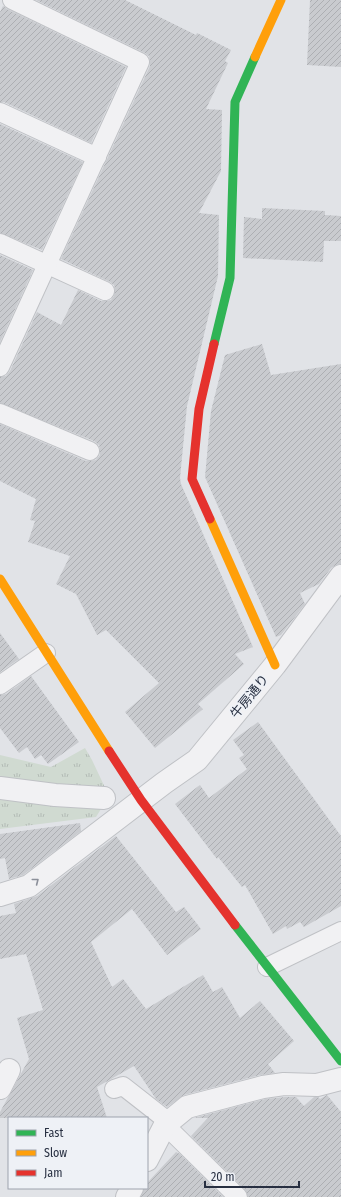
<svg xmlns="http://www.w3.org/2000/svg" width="341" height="1197" font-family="'Fira Sans Condensed','Noto Sans JP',sans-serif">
  <defs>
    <pattern id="grass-tufts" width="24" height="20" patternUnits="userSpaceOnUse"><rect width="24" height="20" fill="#d0dad1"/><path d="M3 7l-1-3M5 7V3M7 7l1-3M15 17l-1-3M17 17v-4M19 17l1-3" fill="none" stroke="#b3bbb5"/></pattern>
    <pattern id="building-hatch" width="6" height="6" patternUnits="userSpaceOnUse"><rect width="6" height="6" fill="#c9cbcf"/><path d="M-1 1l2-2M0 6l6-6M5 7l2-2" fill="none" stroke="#adafb3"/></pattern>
  </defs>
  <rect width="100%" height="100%" fill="#e1e3e7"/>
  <polygon fill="url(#grass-tufts)" points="85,748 92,760 109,796 96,817 0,829 0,755 51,767"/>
  <g fill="url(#building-hatch)">
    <polygon points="36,0 125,0 196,35 197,33 231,50 225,61 228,63 206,109 222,110 221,171 199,213 219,215 218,276 187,406 180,478 181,484 253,647 235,654 244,664 198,704 203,709 155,748 125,712 159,683 106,630 97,635 76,594 56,584 70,556 28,542 35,521 30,520 36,499 0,481 0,424 86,461 91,461 96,460 100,455 100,450 99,445 94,441 0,403 0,377 6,376 10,371 37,312 61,325 78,290 101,301 106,301 111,300 114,296 115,290 114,285 110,282 61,259 150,66 150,61 149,56 145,53"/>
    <polygon points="310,0 341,0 341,67 307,65"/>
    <polygon points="3,6 7,9 126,67 91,143 4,102 0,102 0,12"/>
    <polygon points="0,124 83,162 42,250 0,233"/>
    <polygon points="262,208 325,211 325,215 341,216 341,241 324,241 323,262 243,258 244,217 262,219"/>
    <polygon points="0,255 33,270 0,342"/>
    <polygon points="262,344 271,375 341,364 341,564 336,565 331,568 319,584 300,593 305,604 281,635 276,637 205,477 211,411 225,355"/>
    <polygon points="0,633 19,659 0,672"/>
    <polygon points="31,676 79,742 48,764 41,755 35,759 27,747 19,753 0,728 0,695 6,694"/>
    <polygon points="258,722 341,836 341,906 304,927 300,922 287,929 286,926 273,934 245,885 242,887 218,857 217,859 175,804 200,785 209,798 247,769 239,758 244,755 233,740"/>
    <polygon points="80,823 81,831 23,875 9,879 5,858 0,859 0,834"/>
    <polygon points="116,836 176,912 184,907 201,929 167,955 132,909 91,942 112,987 123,979 146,1009 203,975 213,992 222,987 240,1018 260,1001 294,1041 268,1064 275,1073 260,1075 184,1095 167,1107 156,1099 134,1066 97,1087 107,1118 0,1118 0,1112 29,1059 17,1018 43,1010 26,954 0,959 0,916 16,913 14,904 37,896"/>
    <polygon points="327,1095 341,1112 341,1197 248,1197 245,1190 191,1136 208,1118 194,1118 265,1099 285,1097 296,1097 304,1106 314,1097 318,1097 320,1099"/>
    <polygon points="176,1152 180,1154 223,1197 141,1197 144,1188 147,1188 147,1183"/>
  </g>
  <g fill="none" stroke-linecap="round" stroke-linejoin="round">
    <defs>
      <g id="lane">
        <polyline points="0,112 97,157"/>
        <polyline points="0,243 105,291"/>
        <polyline points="0,367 140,62 12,0"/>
        <polyline points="0,413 90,451"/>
        <polyline points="0,685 46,653"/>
        <polyline points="267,967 341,931"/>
        <polyline points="114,1089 123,1086 169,1122"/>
        <polyline points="165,1125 238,1197"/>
      </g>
      <g id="street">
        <polyline points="0,788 55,795 104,798"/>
        <polyline points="0,895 29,886 164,783 197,760 275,665 341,576"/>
        <polyline points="0,1088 9,1070"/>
        <polyline points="147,1160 165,1125 187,1107 263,1087 284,1084 317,1085 341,1079"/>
        <polyline points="127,1197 132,1188"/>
      </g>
    </defs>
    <use href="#lane" stroke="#bfc1c5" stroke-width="20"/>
    <use href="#street" stroke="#bfc1c5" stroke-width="24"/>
    <use href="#lane" stroke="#f1f1f3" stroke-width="18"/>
    <use href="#street" stroke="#f1f1f3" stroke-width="22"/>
    <g stroke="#30b455" stroke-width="9">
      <polyline points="214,344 230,278 235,102 255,57"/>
      <polyline points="235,925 341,1061"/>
    </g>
    <g stroke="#ff9f0a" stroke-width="9">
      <polyline points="255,57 281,0"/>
      <polyline points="210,519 275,665"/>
      <polyline points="0,579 109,751"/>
    </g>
    <g stroke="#e5322d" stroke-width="9">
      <polyline points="210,519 192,479 199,409 214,344"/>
      <polyline points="109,751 141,800 235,925"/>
    </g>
  </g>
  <defs><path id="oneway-chevron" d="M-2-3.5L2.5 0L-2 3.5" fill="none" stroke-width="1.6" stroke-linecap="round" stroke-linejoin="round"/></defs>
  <use stroke="#8c909a" href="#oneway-chevron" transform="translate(36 881) rotate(-38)"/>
  <g text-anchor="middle" stroke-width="3" stroke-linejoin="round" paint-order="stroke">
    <g font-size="13" fill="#272f41" stroke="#eef1f6">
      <text transform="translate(249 696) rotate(-51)" y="5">牛房通り</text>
    </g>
  </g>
  <rect x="8" y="1117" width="140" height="72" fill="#eef1f6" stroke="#9ea3ae"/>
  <rect x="16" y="1130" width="20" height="6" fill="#30b455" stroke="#9ea3ae"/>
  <text x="44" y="1137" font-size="12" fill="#272f41">Fast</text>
  <rect x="16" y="1150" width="20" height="6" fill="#ff9f0a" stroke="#9ea3ae"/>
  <text x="44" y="1157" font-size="12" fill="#272f41">Slow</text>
  <rect x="16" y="1170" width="20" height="6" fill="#e5322d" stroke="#9ea3ae"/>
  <text x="44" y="1177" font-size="12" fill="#272f41">Jam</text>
  <path d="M205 1181v6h94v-6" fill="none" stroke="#272f41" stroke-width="2"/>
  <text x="211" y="1181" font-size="12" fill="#272f41" stroke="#eef1f6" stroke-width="3" paint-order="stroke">20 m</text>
</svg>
